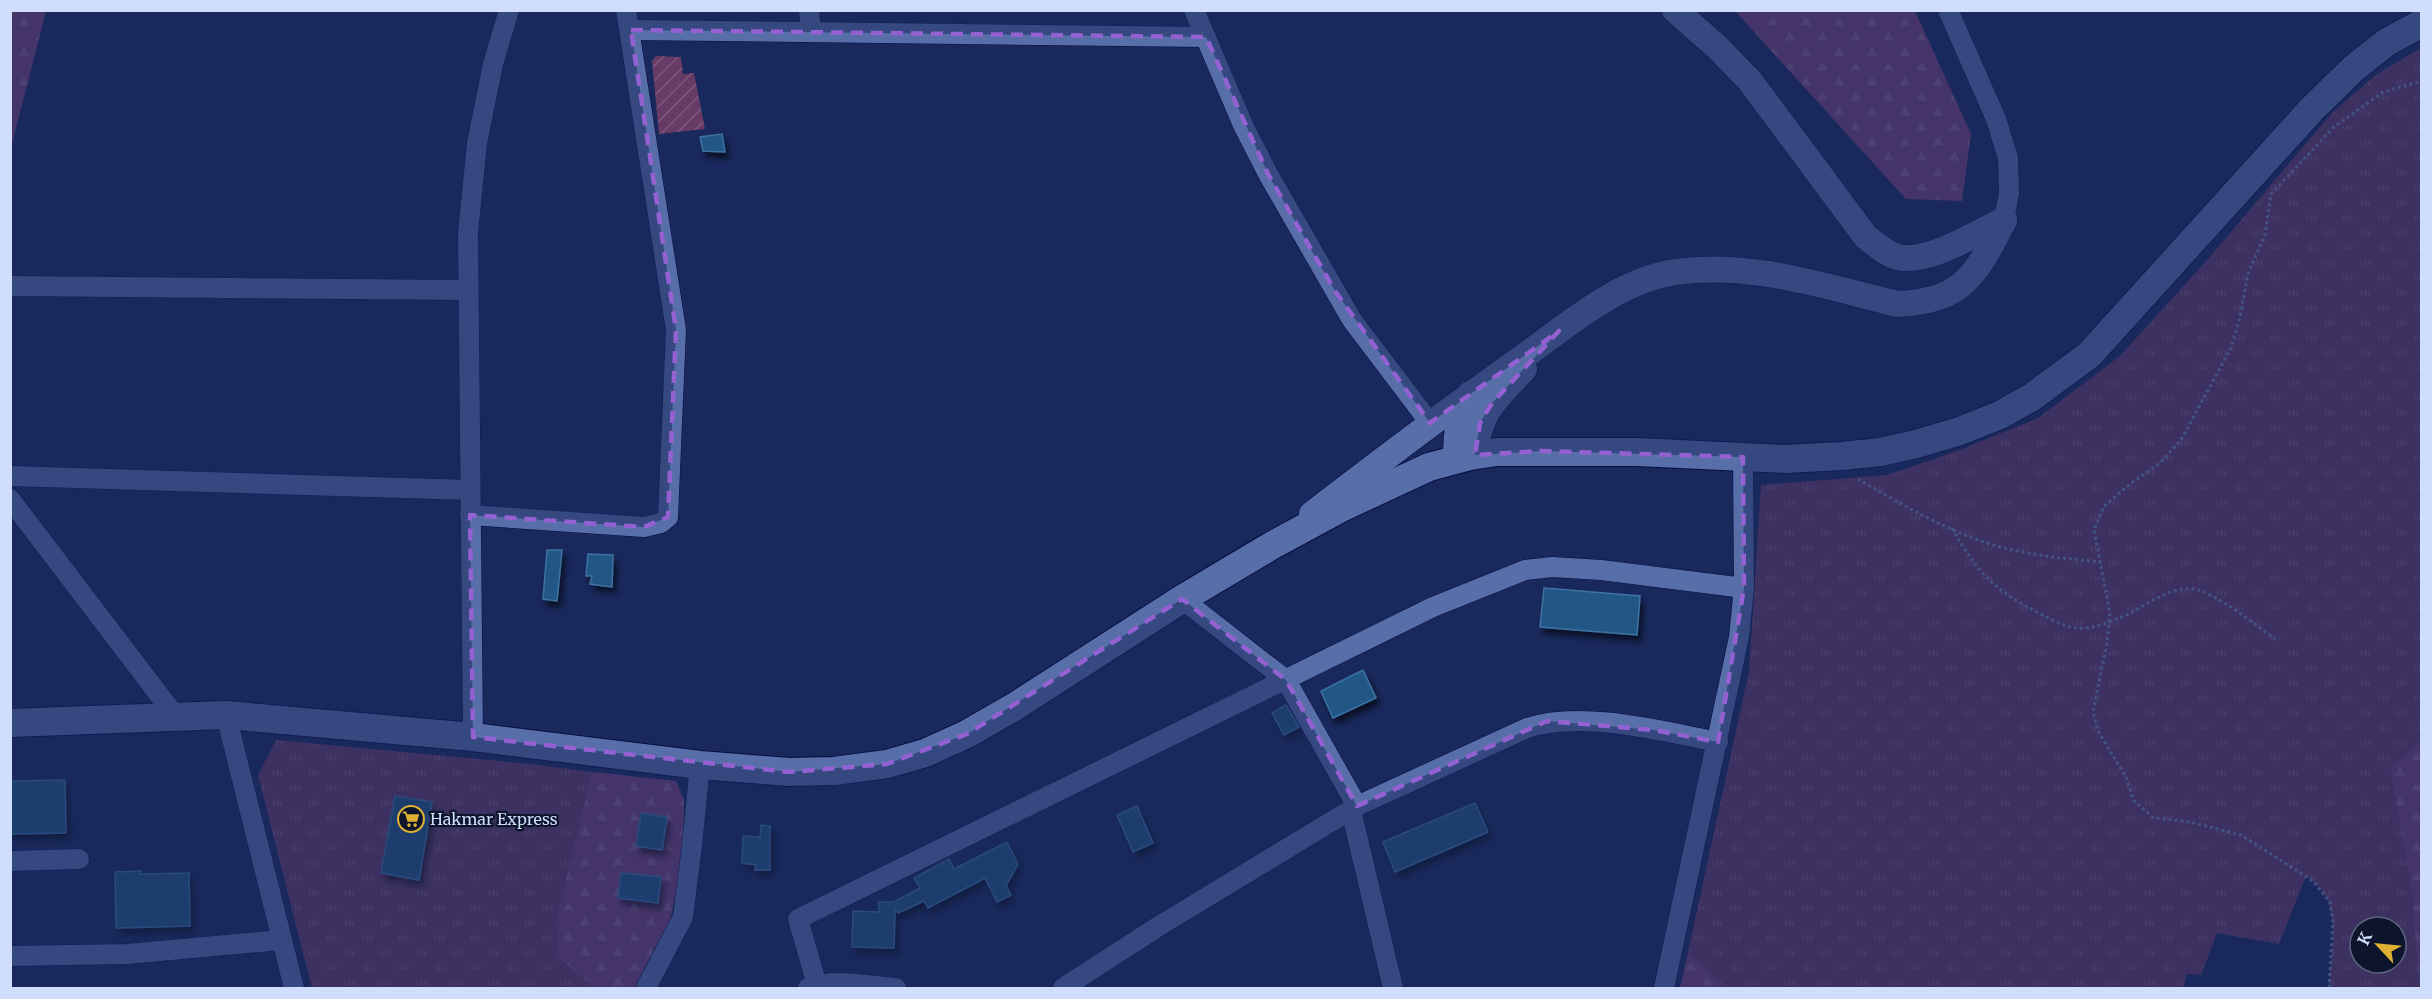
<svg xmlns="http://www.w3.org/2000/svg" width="2432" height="999" font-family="Merriweather,serif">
  <defs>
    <pattern id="grass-tufts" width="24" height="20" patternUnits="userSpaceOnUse" patternTransform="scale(1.5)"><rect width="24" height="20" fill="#683b67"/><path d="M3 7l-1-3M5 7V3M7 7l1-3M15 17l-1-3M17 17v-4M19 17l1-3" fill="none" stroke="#7d577e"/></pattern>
    <pattern id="forest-firs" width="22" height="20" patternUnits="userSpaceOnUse" patternTransform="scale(1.5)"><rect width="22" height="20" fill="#7b407b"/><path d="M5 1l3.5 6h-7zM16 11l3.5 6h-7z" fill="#8d5b8f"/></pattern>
    <pattern id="garden-furrows" width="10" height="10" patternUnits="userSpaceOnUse" patternTransform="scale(1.5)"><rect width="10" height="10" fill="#683b67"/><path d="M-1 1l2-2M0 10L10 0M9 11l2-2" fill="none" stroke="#7d577e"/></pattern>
    <filter id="shadow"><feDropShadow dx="3.5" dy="6" stdDeviation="3" flood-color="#0009"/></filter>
  </defs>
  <rect width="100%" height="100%" fill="#19295d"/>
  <g fill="url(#grass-tufts)" fill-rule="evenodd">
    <path d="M2421,48L2422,742L2390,770L2412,893L2419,988H2329C2331,950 2345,900 2306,876L2279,944L2217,933L2201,975L2187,974L2183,988H1721L1720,983L1688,952L1749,671L1761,485L1887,475L1960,450L2038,418L2120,356L2208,259L2331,114L2377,74ZM2360,927H2396V963H2360Z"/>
    <polygon points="276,740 530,764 592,772 556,919 557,957 591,985 591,988 312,988 258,775"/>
  </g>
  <g fill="url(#forest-firs)">
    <polygon points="11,10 46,11 11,148 10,11"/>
    <polygon points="1735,11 1915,11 1971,134 1962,201 1906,199"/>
    <polygon points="2421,742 2422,988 2419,988 2412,893 2390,769"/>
    <polygon points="592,772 676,781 684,800 684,859 670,920 634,988 591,988 591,985 557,957 556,919"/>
    <polygon points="1688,952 1720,983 1721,988 1680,988"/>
  </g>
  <polygon fill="url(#garden-furrows)" points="656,56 681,57 683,74 694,73 705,129 659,134 652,61"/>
  <g fill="#205785" stroke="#3d72a2" stroke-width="1.5" filter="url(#shadow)">
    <polygon points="722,134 725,152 703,151 700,137"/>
    <polygon points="547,550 562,550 557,601 543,599"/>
    <polygon points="588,554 613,555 612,587 590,584 592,576 586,576"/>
    <polygon points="1544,588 1640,596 1637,635 1540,627"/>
    <polygon points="1363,670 1376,698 1333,718 1321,691"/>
    <polygon points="1286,705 1299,727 1284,735 1272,713"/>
    <polygon points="65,780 66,833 10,834 10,781"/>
    <polygon points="395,796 432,802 419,880 381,873"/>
    <polygon points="1475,803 1488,832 1395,872 1383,842"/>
    <polygon points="1137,806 1153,843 1133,852 1117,815"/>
    <polygon points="641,813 667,817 662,850 636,846"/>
    <polygon points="761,825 770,826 770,870 755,870 756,865 742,863 743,836 760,837"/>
    <polygon points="1007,842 1018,864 1006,886 1011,895 997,902 985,878 928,908 924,901 898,913 895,908 894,948 852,947 853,911 879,912 879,902 894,902 920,888 914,878 949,859 954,869"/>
    <polygon points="141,871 141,874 189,873 190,926 116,928 115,872"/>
    <polygon points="621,873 661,877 658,903 618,898"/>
  </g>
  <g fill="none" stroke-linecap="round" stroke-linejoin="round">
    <defs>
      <g id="minor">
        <polyline points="809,10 811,30"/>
        <polyline points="1194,10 1243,125 1268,174 1352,320 1430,423"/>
        <polyline points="1948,10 1996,119 2008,158 2009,193 2004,220"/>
        <polyline points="631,30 1206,37"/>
        <polyline points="10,286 467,290"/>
        <polyline points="10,476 470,490"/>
        <polyline points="10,499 176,717"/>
        <polyline points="470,515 644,527 661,523 668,517 676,330 626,10"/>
        <polyline points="1182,599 1286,680 1357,806"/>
        <polyline points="226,715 294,988"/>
        <polyline points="473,737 468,233 477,143 493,64 509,10"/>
        <polyline points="1351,810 1393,988"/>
        <polyline points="10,861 79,859"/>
        <polyline points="10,956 127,954 281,940"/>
        <polyline points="817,985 798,919 1433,607 1525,570 1552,567 1601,570 1744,588"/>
        <polyline points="646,988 683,917 692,846 700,765"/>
        <path d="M808,988C835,978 868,986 896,988"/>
        <path d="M1063,988L1159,926L1357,806L1527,728C1582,710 1661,731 1718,742"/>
        <polyline points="1664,988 1739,637 1744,588 1743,457"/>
      </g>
      <g id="tertiary">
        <path d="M1675,10L1717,47L1750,81L1866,237C1877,245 1889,257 1903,258C1935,260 1976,233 2004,220"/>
        <path d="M1475,455C1479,410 1496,400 1524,369"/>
        <path d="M1456,459C1456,432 1458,419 1470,394"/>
        <path d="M1312,514C1382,460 1451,408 1523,357C1567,325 1621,279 1676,272C1751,261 1826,287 1898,304C1964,301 1977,273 2004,220"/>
      </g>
      <polyline id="secondary" points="10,723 226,715 473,737 700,765 789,772 834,771 887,764 925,753 967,734 1014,707 1182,599 1271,546 1343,507 1429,467 1470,456 1497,452 1637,452 1785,459 1842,456 1881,452 1916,444 1960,431 2000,415 2032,397 2089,355 2311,110 2354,68 2387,42 2422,23"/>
    </defs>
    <use href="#minor" stroke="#060e40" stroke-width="21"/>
    <use href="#tertiary" stroke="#060e40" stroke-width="27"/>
    <use href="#secondary" stroke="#060e40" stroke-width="30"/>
    <g stroke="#7584ae" stroke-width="3" stroke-dasharray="3 3" stroke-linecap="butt">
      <path d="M1858,479C1908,508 1961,540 2018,551C2045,557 2073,559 2101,562"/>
      <path d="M1952,528C1976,571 1995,591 2039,613C2050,619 2064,627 2077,628C2091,630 2109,622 2122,617C2146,607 2165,587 2193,589C2212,590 2257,626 2275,639"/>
      <polyline points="2329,988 2333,921 2330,902 2313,881 2241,835 2190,822 2154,818 2134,801 2126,777 2098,731 2093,712 2107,643 2110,613 2094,530 2104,506 2130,484 2160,463 2181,440 2231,348 2240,317 2248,273 2265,235 2271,194 2334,127 2383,92 2422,81"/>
    </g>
    <use href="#minor" stroke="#586ea8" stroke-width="20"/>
    <use href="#tertiary" stroke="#586ea8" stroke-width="26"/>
    <use href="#secondary" stroke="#586ea8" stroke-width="28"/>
  </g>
  <path d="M0 0H2432V999H0ZM631,30L1206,37L1268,174L1335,291L1430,423L1559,331L1492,403L1480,423L1475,455L1541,451L1743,457L1744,588L1718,742L1654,730L1547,721L1357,806L1286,680L1182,599L967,734L887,764L789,772L473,737L470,515L644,527L668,517L676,330Z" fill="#19295d" fill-opacity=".55" fill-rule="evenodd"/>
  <path fill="none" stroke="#9461d2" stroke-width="4.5" stroke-dasharray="12 8" stroke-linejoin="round" d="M631,30L1206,37L1268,174L1335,291L1430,423L1559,331L1492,403L1480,423L1475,455L1541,451L1743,457L1744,588L1718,742L1654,730L1547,721L1357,806L1286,680L1182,599L967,734L887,764L789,772L473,737L470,515L644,527L668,517L676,330Z"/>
  <defs>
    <symbol id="supermarket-ring" viewBox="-11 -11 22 22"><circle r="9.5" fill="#0d152c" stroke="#deb133" stroke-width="1.5"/><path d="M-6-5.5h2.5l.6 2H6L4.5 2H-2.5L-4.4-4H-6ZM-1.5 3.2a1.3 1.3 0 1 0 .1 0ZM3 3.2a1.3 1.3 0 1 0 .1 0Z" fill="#deb133"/></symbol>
  </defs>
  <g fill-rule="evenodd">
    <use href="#supermarket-ring" x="396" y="804" width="30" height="30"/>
  </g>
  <g text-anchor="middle" stroke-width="4.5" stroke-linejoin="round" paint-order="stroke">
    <g font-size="16" fill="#d0defe" stroke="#0d152c" text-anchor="start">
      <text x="430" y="825">Hakmar Express</text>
    </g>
  </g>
  <rect width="2432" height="999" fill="none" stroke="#d0defe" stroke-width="24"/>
  <g transform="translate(2378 945) rotate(296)"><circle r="28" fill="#0d152c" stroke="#5b6580" stroke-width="1.5"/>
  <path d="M0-4.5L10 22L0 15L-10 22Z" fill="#deb133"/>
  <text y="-9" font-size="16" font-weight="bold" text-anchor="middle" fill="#d0defe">K</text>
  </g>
</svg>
